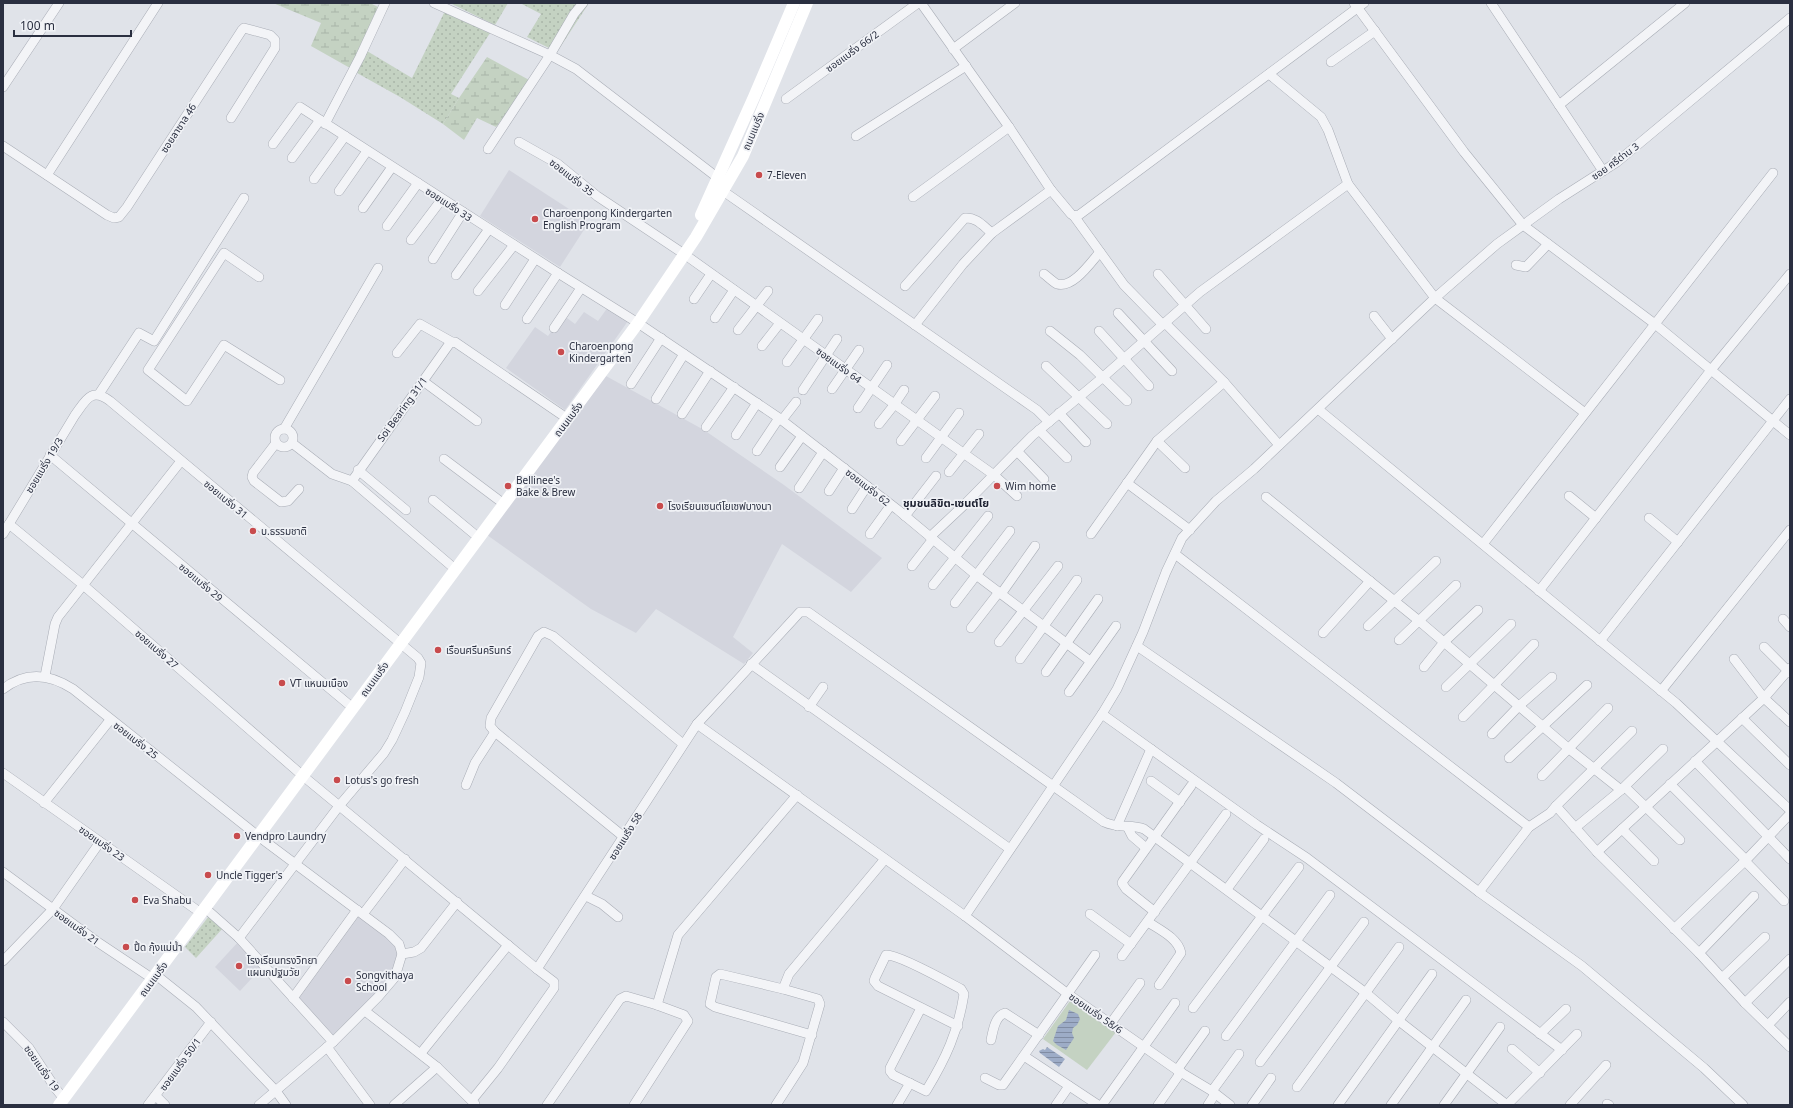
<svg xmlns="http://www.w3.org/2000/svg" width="1793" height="1108" font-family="'Noto Sans','Noto Sans Thai',sans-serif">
  <defs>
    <pattern id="grass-dots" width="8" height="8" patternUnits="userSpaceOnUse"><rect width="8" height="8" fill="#c4d2c2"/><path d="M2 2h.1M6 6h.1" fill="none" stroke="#a9b5a8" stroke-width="1.8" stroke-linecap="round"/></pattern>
    <pattern id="wetland-marsh" width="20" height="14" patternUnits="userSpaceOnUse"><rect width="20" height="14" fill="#c4d2c2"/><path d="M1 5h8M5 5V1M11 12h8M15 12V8" fill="none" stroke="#a9b5a8"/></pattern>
    <pattern id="water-rules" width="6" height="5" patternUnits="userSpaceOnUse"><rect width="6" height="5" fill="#9dacc7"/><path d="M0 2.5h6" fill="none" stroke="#808ca3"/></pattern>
  </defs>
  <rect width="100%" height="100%" fill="#e0e3e9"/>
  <g fill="#d3d5de">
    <polygon points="509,170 589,222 560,267 480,216"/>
    <polygon points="608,307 628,321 565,410 506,368 535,327 548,336 563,315 575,324 584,312 598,321"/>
    <polygon points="606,376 704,430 784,485 882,558 851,592 782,544 733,637 753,653 744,664 656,609 636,633 591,609 487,535"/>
    <polygon points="357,913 393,942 398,949 396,967 385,986 333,1038 296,996"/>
    <polygon points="239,941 264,965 240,991 215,967"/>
  </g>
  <g fill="url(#grass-dots)">
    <polygon points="450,3 508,3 495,25"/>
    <polygon points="520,3 589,3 557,52 527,37 541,14"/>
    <polygon points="445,11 490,33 451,94 459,98 443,124 400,97 357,73 367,51 412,78"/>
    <polygon points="209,916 223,928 196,958 185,947"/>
  </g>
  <g fill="url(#wetland-marsh)">
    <polygon points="273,3 370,3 378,7 350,68 311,46 321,23"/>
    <polygon points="487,57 531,81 496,127 477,118 464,140 443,124 459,98"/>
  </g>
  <polygon fill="#c4d2c2" points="1070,1001 1116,1032 1087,1070 1043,1039"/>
  <g fill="url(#water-rules)">
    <polygon points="1069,1010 1078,1014 1080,1019 1077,1025 1073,1028 1072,1033 1074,1038 1066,1050 1057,1045 1053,1041 1058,1026 1066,1020"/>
    <polygon points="1047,1047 1065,1059 1059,1067 1040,1053 1039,1051 1043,1049 1045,1050"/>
  </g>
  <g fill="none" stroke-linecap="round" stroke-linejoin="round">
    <defs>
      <g id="street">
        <polyline points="434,3 550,55 576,69 718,178"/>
        <polyline points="921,3 1009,127 1051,190 1071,214 1074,216 1124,285 1163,325"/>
        <polyline points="1354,3 1464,152 1523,225 1655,324 1790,435"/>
        <polyline points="1491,3 1603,171"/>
        <polyline points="953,49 1015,3"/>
        <polyline points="1331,62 1375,31"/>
        <polyline points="1269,74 1321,117 1328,130 1348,184 1435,298 1585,413"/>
        <polyline points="3,87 59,3"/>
        <polyline points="786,99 918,3"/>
        <polyline points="1559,105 1685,3"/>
        <polyline points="325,124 360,57 385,3"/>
        <polyline points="856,136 966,66"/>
        <polyline points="519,142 558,164 597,196 684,254 994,475 1017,496"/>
        <polyline points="273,144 300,107 558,273 638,323 779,418 898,510 976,575 1090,661"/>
        <polyline points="3,146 107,215 114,218 119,217 127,207 242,30 244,28 270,35 275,40 275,48 231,118"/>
        <polyline points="488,149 550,55 574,14 583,3"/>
        <polyline points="292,158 320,120"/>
        <polyline points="47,175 158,3"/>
        <polyline points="314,179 345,136"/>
        <polyline points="339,191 367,151"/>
        <polyline points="723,191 1037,410 1049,422"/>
        <polyline points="913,197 1009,127"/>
        <polyline points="363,208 392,167"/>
        <polyline points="1074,216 1079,215 1364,3"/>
        <polyline points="387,226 418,183"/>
        <polyline points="411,240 442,199"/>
        <polyline points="433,259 463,212"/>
        <polyline points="1516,265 1526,267 1548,244"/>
        <path d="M1044,274C1048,277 1053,282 1057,284C1073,289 1091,262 1100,252"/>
        <polyline points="1158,274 1206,329"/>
        <polyline points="456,275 489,229"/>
        <polyline points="259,277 224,253 148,370 187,401 224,345 280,380"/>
        <path d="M905,286L965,218C976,217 983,226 992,233"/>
        <polyline points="478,291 514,245"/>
        <polyline points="694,299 711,274"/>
        <polyline points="505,305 535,259"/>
        <polyline points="1118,313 1172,371"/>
        <polyline points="1374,316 1392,339"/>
        <polyline points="715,318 734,290"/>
        <polyline points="527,319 558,273"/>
        <polyline points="1165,323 1224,382 1279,445"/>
        <polyline points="915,325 963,264 992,233 1051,190"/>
        <polyline points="554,328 581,288"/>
        <polyline points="738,330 768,291"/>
        <polyline points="1050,331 1080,355 1127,401"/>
        <polyline points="1099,331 1149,386"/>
        <polyline points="762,346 780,323"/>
        <polyline points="397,353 420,324 452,342"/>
        <polyline points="787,362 818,319"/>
        <polyline points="1046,366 1107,424"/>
        <polyline points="423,381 477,421"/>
        <polyline points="631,384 661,338"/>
        <polyline points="832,389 859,350"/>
        <polyline points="803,390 837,339"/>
        <polyline points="99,394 139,333 154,341 244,198"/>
        <polyline points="656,399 684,354"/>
        <polyline points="894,405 904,390"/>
        <polyline points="858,408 887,365"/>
        <polyline points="1318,409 1676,703 1790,810"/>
        <polyline points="1059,413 1086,442"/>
        <polyline points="682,414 710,371"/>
        <polyline points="782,420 796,402"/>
        <polyline points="879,424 894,405"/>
        <polyline points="706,427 734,387"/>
        <polyline points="284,429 378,268"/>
        <circle cx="284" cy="438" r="9"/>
        <polyline points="1039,430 1067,458"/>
        <polyline points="736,435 757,403"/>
        <polyline points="901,441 935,396"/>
        <polyline points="1157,441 1185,468"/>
        <polyline points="276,443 253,473 252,477 254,481 281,502 288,501 299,489"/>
        <polyline points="292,443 332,474 352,481"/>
        <polyline points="757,451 779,418"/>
        <polyline points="1017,451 1044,479"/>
        <polyline points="50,455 353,708"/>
        <polyline points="926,458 959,413"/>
        <polyline points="444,459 504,504"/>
        <polyline points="780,467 802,436"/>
        <polyline points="358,470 406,510"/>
        <polyline points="949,472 979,434"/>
        <polyline points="1127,483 1190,530"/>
        <polyline points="799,488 823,452"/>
        <polyline points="829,491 844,468"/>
        <polyline points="1569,496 1596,518"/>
        <polyline points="1266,497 1418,620 1568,748 1621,790"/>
        <polyline points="433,500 479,538"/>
        <polyline points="852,509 867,486"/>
        <polyline points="905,516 936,476"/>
        <polyline points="1649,518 1678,542"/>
        <polyline points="9,524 82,584 303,776 537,969 697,724 965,916 1068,994 1177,1070 1212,1091 1230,1105"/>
        <path d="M3,534L75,415C86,400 91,387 110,401L418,658L421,663L419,677L405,712L392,740L384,753L339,806L239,938"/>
        <polyline points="870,534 891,505"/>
        <polyline points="1091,534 1157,441 1224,382"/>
        <polyline points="930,537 963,506 1032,436 1102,378 1200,292 1348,184"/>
        <polyline points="1483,544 1773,173"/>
        <polyline points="1175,554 1529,827"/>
        <polyline points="912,566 933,539"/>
        <polyline points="455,569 352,481 450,343 455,342 568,419"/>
        <polyline points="933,585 988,516"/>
        <polyline points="1539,591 1711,370 1790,274"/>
        <polyline points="1001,594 1035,546"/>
        <polyline points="955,603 1010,531"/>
        <polyline points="1783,619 1790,627"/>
        <polyline points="1368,626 1436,561"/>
        <polyline points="971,628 999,592"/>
        <polyline points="1323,633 1370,581"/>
        <polyline points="1399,640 1456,585"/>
        <polyline points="1600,641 1790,399"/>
        <polyline points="999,642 1058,566"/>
        <polyline points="1137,646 1336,783 1479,892 1582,966 1704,1068 1743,1105"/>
        <polyline points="1764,647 1790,673"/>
        <polyline points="1020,659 1077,580"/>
        <polyline points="1734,659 1764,698 1790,722"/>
        <polyline points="751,664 1010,849"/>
        <polyline points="1424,667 1444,642 1478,610"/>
        <polyline points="1046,672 1098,599"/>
        <polyline points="45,676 55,624 58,617 181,461"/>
        <polyline points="1446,687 1511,624"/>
        <path d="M3,689C26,671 50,674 73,689L258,836L389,934L399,944L402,954"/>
        <polyline points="1661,691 1790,530"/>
        <polyline points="1069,692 1116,626"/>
        <polyline points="809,707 823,687"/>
        <polyline points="1102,714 1257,825 1307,858 1562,1050"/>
        <polyline points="1463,717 1534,644"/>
        <polyline points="1742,718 1790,765"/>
        <path d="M697,724L800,612H808L1104,822C1119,829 1131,824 1144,829L1366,993L1399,1021L1507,1105"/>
        <polyline points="1492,734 1519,706 1552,677"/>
        <polyline points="1509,758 1587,685"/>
        <polyline points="1695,761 1790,859"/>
        <polyline points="3,773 201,913"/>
        <polyline points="1542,776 1608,708"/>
        <polyline points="1151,781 1180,802"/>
        <polyline points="1670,784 1746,860"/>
        <polyline points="466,785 475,763 495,732"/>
        <polyline points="1625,787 1680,840"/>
        <polyline points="44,803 110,720"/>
        <polyline points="1556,806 1632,731"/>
        <polyline points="1117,826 1151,749"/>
        <polyline points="1128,828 1132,836 1146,848"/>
        <polyline points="1575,828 1621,790 1663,749"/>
        <polyline points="1622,829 1654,861"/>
        <polyline points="624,837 495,732 490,726 491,718 538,636 544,632 553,636 683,744"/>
        <polyline points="1597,852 1764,698 1790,668"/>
        <polyline points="1745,861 1784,901"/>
        <polyline points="3,872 99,943 153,979"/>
        <polyline points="1227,889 1264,839"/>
        <polyline points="1479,892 1529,827 1550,813 1556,806 1597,852 1699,953 1745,1003 1790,1047"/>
        <polyline points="586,896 602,904 618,917"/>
        <polyline points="205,908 239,938 333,1042"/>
        <polyline points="1155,912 1126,889 1122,883 1123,881 1191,786"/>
        <polyline points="363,914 405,859"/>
        <polyline points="1090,914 1131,944"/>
        <polyline points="965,916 1102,714 1117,689 1143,632 1166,572 1182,538 1216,501 1254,469 1435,298 1497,244 1559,199 1617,162 1790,18"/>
        <path d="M1148,922C1160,930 1178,938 1181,953L1159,985"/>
        <polyline points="1674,929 1746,860 1790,814"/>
        <polyline points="1699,953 1754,896"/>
        <polyline points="1122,956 1226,814"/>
        <polyline points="3,961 53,909 100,842"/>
        <polyline points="156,975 196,1007 276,1091 286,1105"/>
        <polyline points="1722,978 1765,937"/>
        <polyline points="783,989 720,974 716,977 710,1004 715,1007 812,1035"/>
        <polyline points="293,998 357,910"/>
        <polyline points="1745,1003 1790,959"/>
        <path d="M921,1008L890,1068V1071L893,1075L926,1091C946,1058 958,1032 964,994L961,989C948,982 898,954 886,955L875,978L874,981L878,986L958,1026"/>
        <polyline points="1193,1008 1299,867"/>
        <polyline points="365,1011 437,1067 475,1104"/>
        <polyline points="3,1022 29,1048 56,1089 64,1099"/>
        <polyline points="1111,1023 1140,983"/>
        <polyline points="1768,1025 1790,1002"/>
        <polyline points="1540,1034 1566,1009"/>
        <polyline points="1226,1036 1330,895"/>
        <path d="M991,1040C993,1031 995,1016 1005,1013L1039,1035"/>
        <polyline points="327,1047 370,1105"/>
        <polyline points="1512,1049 1540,1073"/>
        <polyline points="421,1053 508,945"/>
        <polyline points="1024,1056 1098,1105"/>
        <polyline points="1260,1062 1364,922"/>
        <polyline points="1177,1070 1205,1031"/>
        <polyline points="985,1078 999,1085 1003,1085 1095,955"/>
        <polyline points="1297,1087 1399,947"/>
        <polyline points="1212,1091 1239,1054"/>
        <polyline points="156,1096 165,1105"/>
        <polyline points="472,1100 498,1068 554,988 554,982 537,969"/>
        <polyline points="1607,1104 1609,1105"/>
        <polyline points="148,1105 211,1022"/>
        <polyline points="259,1105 333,1042 378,997 395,977 402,954 414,952 421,948 457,902"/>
        <polyline points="394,1105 437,1067"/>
        <polyline points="547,1105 620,999 626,996 657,1005"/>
        <polyline points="634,1105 688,1021 684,1015 657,1005 678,935 797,795"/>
        <polyline points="776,1105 803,1063 820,1004 818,999 783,989 789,974 885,859"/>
        <polyline points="897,1105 910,1083"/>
        <polyline points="1056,1105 1069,1086"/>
        <polyline points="1102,1105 1175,1003"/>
        <polyline points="1158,1105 1181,1072"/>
        <polyline points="1208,1105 1215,1094"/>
        <polyline points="1252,1105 1271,1078"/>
        <polyline points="1338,1105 1432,974"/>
        <polyline points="1391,1105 1466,1000"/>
        <polyline points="1444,1105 1500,1027"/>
        <polyline points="1507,1105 1577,1034"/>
        <polyline points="1570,1105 1606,1065"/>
      </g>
    </defs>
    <use href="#street" stroke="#a9adb6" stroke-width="10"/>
    <use href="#street" stroke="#f3f4f7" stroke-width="9"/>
    <g stroke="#fff" stroke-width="12">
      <polyline points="701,215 754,97 794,3"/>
      <polyline points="59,1105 638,323 696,237 743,156 807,3"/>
    </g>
  </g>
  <g fill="#c84b4d" stroke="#f0f2f6" stroke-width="1.5">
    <circle cx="759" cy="175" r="4"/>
    <circle cx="535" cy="219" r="4"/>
    <circle cx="561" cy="352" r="4"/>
    <circle cx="508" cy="486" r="4"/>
    <circle cx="997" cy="486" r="4"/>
    <circle cx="660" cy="506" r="4"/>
    <circle cx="253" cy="531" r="4"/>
    <circle cx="438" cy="650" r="4"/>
    <circle cx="282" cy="683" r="4"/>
    <circle cx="337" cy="780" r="4"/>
    <circle cx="237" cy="836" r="4"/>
    <circle cx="208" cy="875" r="4"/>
    <circle cx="135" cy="900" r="4"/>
    <circle cx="126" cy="947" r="4"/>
    <circle cx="239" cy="966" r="4"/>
    <circle cx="348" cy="981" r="4"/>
  </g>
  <g text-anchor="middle" stroke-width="3.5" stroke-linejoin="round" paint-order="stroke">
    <g font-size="10" fill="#2a2f40" stroke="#f0f2f6">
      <text transform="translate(852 51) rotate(-36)" y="4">ซอยแบริ่ง 66/2</text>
      <text transform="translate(178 128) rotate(-57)" y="4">ซอยลาซาล 46</text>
      <text transform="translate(753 131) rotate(-67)" y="4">ถนนแบริ่ง</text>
      <text transform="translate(1615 161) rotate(-36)" y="4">ซอย ศรีด่าน 3</text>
      <text transform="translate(572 177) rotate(38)" y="4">ซอยแบริ่ง 35</text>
      <text transform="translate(449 204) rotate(33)" y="4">ซอยแบริ่ง 33</text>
      <text transform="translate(839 365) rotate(36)" y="4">ซอยแบริ่ง 64</text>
      <text transform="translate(402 409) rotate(-54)" y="4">Soi Bearing 31/1</text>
      <text transform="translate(568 419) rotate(-53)" y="4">ถนนแบริ่ง</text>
      <text transform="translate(44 465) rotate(-59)" y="4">ซอยแบริ่ง 19/3</text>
      <text transform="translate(868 487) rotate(38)" y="4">ซอยแบริ่ง 62</text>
      <text transform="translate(226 499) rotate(40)" y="4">ซอยแบริ่ง 31</text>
      <text transform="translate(201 582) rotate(40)" y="4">ซอยแบริ่ง 29</text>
      <text transform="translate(157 649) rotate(41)" y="4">ซอยแบริ่ง 27</text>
      <text transform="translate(374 679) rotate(-54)" y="4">ถนนแบริ่ง</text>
      <text transform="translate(136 740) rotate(38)" y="4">ซอยแบริ่ง 25</text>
      <text transform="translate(625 836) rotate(-58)" y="4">ซอยแบริ่ง 58</text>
      <text transform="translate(102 843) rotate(35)" y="4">ซอยแบริ่ง 23</text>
      <text transform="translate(77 927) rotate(36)" y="4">ซอยแบริ่ง 21</text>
      <text transform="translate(153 979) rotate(-54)" y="4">ถนนแบริ่ง</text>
      <text transform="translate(1096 1013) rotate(35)" y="4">ซอยแบริ่ง 58/6</text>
      <text transform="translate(180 1064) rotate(-54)" y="4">ซอยแบริ่ง 50/1</text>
      <text transform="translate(42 1068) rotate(55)" y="4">ซอยแบริ่ง 19</text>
    </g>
    <g font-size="10" fill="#2a2f40" stroke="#f0f2f6" text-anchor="start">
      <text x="767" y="179">7-Eleven</text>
      <text x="543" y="217">Charoenpong Kindergarten<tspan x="543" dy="12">English Program</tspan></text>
      <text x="569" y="350">Charoenpong<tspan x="569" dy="12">Kindergarten</tspan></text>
      <text x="516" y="484">Bellinee's<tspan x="516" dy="12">Bake &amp; Brew</tspan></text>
      <text x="1005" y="490">Wim home</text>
      <text x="668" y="510">โรงเรียนเซนต์โยเซฟบางนา</text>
      <text x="261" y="535">บ.ธรรมชาติ</text>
      <text x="446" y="654">เรือนศรีนครินทร์</text>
      <text x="290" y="687">VT แหนมเนือง</text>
      <text x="345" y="784">Lotus's go fresh</text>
      <text x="245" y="840">Vendpro Laundry</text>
      <text x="216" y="879">Uncle Tigger's</text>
      <text x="143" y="904">Eva Shabu</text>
      <text x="134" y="951">ปื้ด กุ้งแม่น้ำ</text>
      <text x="247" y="964">โรงเรียนทรงวิทยา<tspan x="247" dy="12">แผนกปฐมวัย</tspan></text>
      <text x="356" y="979">Songvithaya<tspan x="356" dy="12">School</tspan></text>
    </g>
    <g font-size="11" font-weight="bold" fill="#1c2030" stroke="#f0f2f6">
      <text x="946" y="507">ชุมชนลิขิต-เซนต์โย</text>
    </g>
  </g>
  <rect width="1793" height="1108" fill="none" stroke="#2a2f40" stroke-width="8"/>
  <path d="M14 30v6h117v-6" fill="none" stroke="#2a2f40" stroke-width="2"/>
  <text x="20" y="30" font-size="12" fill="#2a2f40" stroke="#f0f2f6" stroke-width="3" paint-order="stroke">100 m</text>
</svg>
